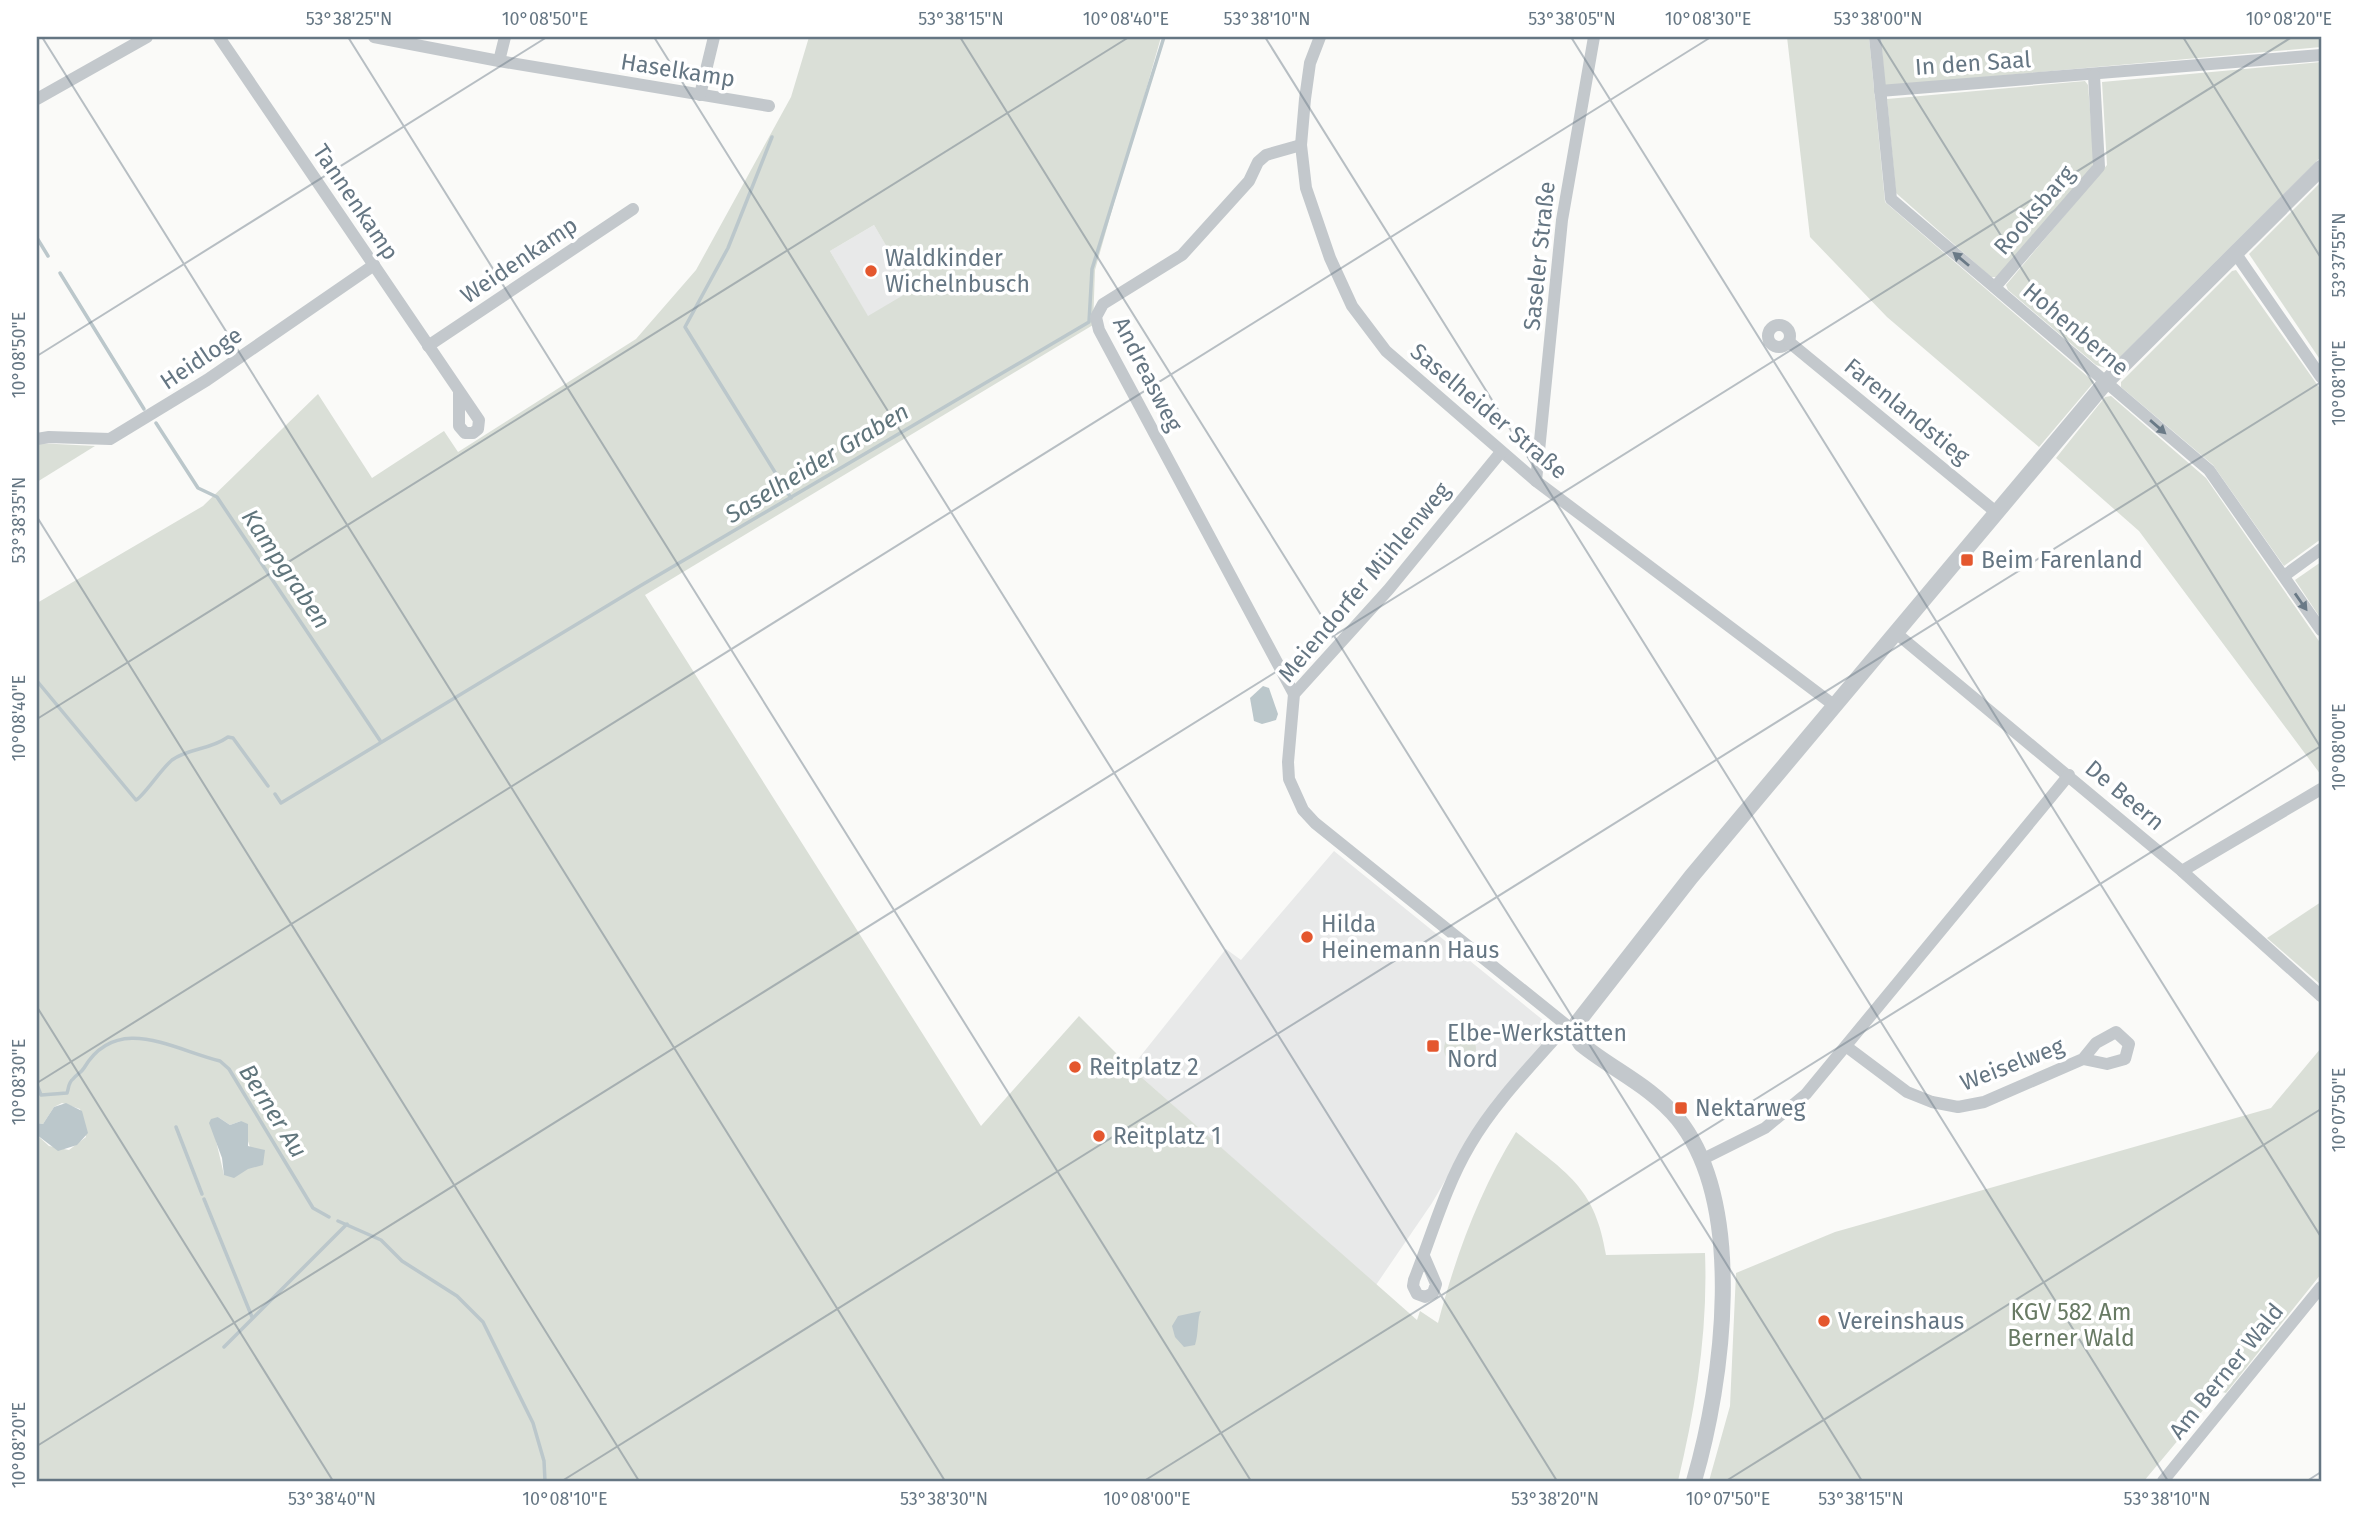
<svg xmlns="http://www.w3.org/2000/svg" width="2358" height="1518" font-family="'Fira Sans',sans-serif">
  <rect width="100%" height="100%" fill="#fafaf8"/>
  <g fill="#e8e9e9">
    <polygon points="874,225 913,291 868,317 830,251"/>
    <polygon points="1334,851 1554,1029 1473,1133 1432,1203 1376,1285 1131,1068 1226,949 1241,960"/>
  </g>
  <g fill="#dadfd7" fill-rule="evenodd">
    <path d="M809,37H1161L1095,270L1093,325L645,595L981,1126L1079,1016L1131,1068L1417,1320L1420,1311L1438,1323C1456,1255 1479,1192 1516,1132C1566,1173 1595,1186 1606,1255L1705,1253C1708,1331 1696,1406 1678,1481H37V1135L49,1146L69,1150L86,1137L80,1109L62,1103L54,1107L43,1124L37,1123V603L203,506L318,394L372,478L444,431L458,452L636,339L696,270L791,97ZM874,225L912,290L868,316L830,251ZM218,1117L230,1125L241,1121L250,1147L224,1175L214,1132Z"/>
    <polygon points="1787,37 1869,37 1885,202 2094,382 2039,447 1887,317 1810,237"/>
    <polygon points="1881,37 2321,37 2321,47 1885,86"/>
    <polygon points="2321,62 2321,157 2108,369 2096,365 2008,290 2006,285 2107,165 2102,82"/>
    <polygon points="2085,81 2088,85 2094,159 2091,172 1997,277 1991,277 1896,193 1887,99"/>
    <polygon points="2321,182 2321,361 2249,254"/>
    <polygon points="2236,270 2321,390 2321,539 2284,566 2213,465 2121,387 2121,382 2232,271"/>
    <polygon points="2111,396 2206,478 2321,644 2321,775 2139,531 2056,458 2105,397"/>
    <polygon points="37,443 95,446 37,482"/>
    <polygon points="2321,562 2321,619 2295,580"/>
    <polygon points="2321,902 2321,985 2267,938"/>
    <circle cx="1460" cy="1049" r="16"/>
    <polygon points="2321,1048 2321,1274 2226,1393 2219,1391 2144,1481 1709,1481 1730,1406 1736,1273 1835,1232 2271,1108"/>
  </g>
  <g fill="#bbc7cb">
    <polygon points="1263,686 1269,688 1278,714 1276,720 1262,724 1254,721 1250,698"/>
    <polygon points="66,1103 82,1111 88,1133 77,1145 58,1151 37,1135 37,1123 43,1124 54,1107"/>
    <polygon points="218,1117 230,1125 241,1121 248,1124 248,1146 265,1150 263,1165 248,1169 234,1178 224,1175 222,1158 209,1123 211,1119"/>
    <path d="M1201,1311C1197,1317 1199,1333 1195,1345L1184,1347L1175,1337L1172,1326L1178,1316Z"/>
  </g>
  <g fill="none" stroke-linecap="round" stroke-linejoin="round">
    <g stroke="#bbc7cb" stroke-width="3.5">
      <polyline points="772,137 728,248 685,327 791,498"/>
      <polyline points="37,238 48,256"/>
      <polyline points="60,273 144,409"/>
      <polyline points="156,423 198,488 217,497 381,742"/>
      <path d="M37,681L136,800C143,797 161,769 172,760C189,748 210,750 228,737L233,738L268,786"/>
      <polyline points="275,794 281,803 640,586 1089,322 1092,269 1164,37"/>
      <path d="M37,1085L41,1095L67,1093C69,1088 68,1083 73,1079C77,1074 81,1073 84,1068C117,1013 172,1049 220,1061L229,1069L313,1208L329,1217"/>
      <polyline points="176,1127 202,1194"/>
      <polyline points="204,1199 252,1317"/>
      <polyline points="338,1221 381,1240 402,1261 457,1296 483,1322 533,1423 544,1461 545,1481"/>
      <polyline points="224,1347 347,1224"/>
    </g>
    <g stroke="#c3c8cc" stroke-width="12">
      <polyline points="219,37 479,420 478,429 473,433 465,433 459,426 459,391"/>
      <polyline points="374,37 499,61 769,106"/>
      <polyline points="1320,37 1310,63 1305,99 1301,145 1306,188 1330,258 1352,306 1386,351 1536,481 1835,706"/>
      <polyline points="1875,37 1891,199 2209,470 2321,630"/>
      <polyline points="499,61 505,37"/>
      <polyline points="1880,91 2321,55"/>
      <polyline points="700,95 714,37"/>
      <polyline points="37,99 147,37"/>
      <polyline points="2236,254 2321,377"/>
      <polyline points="1995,287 2099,167 2094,75"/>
      <circle cx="1779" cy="336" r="11"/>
      <polyline points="1789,342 1997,513"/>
      <polyline points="428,346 633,209"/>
      <polyline points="37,439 49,437 110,439 207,380 374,265"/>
      <polyline points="1501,452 1389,589 1294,694 1288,762 1289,779 1303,810 1315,823 1575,1032"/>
      <polyline points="1536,481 1562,220 1594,37"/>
      <polyline points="2284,576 2321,549"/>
      <polyline points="1896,633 2182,871 2321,996"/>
      <polyline points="1294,694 1099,330 1096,317 1103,304 1182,255 1249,181 1258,162 1266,155 1301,145"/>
      <polyline points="2182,871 2321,789"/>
      <polyline points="1847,1047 1907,1092 1932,1102 1958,1107 1984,1102 2083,1059 2096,1043 2116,1032 2129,1044 2125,1059 2107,1064 2083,1059"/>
      <polyline points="1703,1159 1765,1128 1806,1094 2069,775"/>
      <path d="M1424,1256L1436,1284L1433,1293L1425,1297L1417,1294L1413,1286L1414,1280C1432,1235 1445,1187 1470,1145C1495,1102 1532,1065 1565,1027"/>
      <polyline points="2163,1481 2321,1287"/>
    </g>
    <path stroke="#c3c8cc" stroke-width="16" d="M1694,1481C1723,1382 1747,1205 1678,1119C1651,1086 1613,1070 1581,1044L1576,1036L1577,1023L1691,877L2106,382L2321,168"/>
  </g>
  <defs><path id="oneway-solid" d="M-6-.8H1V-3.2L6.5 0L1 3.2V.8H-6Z" transform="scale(1.75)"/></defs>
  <g fill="#6a7a87">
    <use href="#oneway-solid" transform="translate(1961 259) rotate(-140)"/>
    <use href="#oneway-solid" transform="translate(2158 427) rotate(41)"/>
    <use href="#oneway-solid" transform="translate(2301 602) rotate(55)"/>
  </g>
  <path fill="none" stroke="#657683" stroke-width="2" stroke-opacity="0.45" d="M42,37L945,1481M348,37L1251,1481M654,37L1557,1481M960,37L1862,1481M1265,37L2168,1481M1571,37L2321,1237M1877,37L2321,748M2183,37L2321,258M37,356L547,37M37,517L639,1481M37,719L1129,37M37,1007L333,1481M37,1083L1711,37M37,1446L2292,37M562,1481L2321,382M1144,1481L2321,746M1726,1481L2321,1109M2307,1481L2321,1472"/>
  <g fill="#e4572e" stroke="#fff" stroke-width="2.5">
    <circle cx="871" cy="271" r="7"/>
    <rect x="1960" y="553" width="14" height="14" rx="3.5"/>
    <circle cx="1307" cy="937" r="7"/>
    <rect x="1426" y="1039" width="14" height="14" rx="3.5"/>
    <circle cx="1075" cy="1067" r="7"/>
    <rect x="1674" y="1101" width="14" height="14" rx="3.5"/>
    <circle cx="1099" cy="1136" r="7"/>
    <circle cx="1824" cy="1321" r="7"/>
  </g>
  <g text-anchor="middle" stroke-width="7" stroke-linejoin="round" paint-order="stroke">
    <g font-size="23" fill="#657683" stroke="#fff">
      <text transform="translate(1973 63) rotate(-4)" y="8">In den Saal</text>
      <text transform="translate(678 70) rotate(9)" y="8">Haselkamp</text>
      <text transform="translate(356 202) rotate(56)" y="8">Tannenkamp</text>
      <text transform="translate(2034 210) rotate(-49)" y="8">Rooksbarg</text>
      <text transform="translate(1539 256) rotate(-84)" y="8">Saseler Straße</text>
      <text transform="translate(519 260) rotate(-34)" y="8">Weidenkamp</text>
      <text transform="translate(2076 329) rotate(40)" y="8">Hohenberne</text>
      <text transform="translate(201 358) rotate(-34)" y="8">Heidloge</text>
      <text transform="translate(1148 374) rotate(63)" y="8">Andreasweg</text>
      <text transform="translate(1489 411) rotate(40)" y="8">Saselheider Straße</text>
      <text transform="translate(1907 411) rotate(39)" y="8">Farenlandstieg</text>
      <text transform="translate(1364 582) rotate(-50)" y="8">Meiendorfer Mühlenweg</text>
      <text transform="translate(2125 795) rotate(40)" y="8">De Beern</text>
      <text transform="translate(2012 1064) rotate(-21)" y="8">Weiselweg</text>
      <text transform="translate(2226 1371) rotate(-51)" y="8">Am Berner Wald</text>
    </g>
    <g font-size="23" fill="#657683" stroke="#fff" text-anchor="start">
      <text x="885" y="266">Waldkinder<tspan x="885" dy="26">Wichelnbusch</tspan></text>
      <text x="1981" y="568">Beim Farenland</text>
      <text x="1321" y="932">Hilda<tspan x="1321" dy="26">Heinemann Haus</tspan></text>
      <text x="1447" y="1041">Elbe-Werkstätten<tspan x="1447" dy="26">Nord</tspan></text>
      <text x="1089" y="1075">Reitplatz 2</text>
      <text x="1695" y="1116">Nektarweg</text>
      <text x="1113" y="1144">Reitplatz 1</text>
      <text x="1838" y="1329">Vereinshaus</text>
    </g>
    <g font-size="23" fill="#687a64" stroke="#fff">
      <text x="2071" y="1320">KGV 582 Am<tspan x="2071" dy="26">Berner Wald</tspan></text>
    </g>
    <g font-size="24" font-style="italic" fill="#60757c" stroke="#fff">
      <text transform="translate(817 463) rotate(-31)" y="8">Saselheider Graben</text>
      <text transform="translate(286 569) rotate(56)" y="8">Kampgraben</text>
      <text transform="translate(273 1111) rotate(58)" y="8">Berner Au</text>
    </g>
  </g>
  <rect width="2358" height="1518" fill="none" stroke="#ffffff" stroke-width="77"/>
  <rect x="38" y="38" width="2282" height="1442" fill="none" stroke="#657683" stroke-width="2.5"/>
  <g font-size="18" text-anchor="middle" fill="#657683">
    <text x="349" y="25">53°38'25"N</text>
    <text x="545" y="25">10°08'50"E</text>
    <text x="961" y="25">53°38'15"N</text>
    <text x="1126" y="25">10°08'40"E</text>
    <text x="1267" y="25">53°38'10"N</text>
    <text x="1572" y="25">53°38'05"N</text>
    <text x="1708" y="25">10°08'30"E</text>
    <text x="1878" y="25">53°38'00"N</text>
    <text x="2289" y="25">10°08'20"E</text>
    <text transform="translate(2339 255) rotate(-90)" y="6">53°37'55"N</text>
    <text transform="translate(19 355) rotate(-90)" y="6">10°08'50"E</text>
    <text transform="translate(2339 383) rotate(-90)" y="6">10°08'10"E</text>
    <text transform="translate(19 520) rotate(-90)" y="6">53°38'35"N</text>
    <text transform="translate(19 718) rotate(-90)" y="6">10°08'40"E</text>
    <text transform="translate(2339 747) rotate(-90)" y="6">10°08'00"E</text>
    <text transform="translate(19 1082) rotate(-90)" y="6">10°08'30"E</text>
    <text transform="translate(2339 1110) rotate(-90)" y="6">10°07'50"E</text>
    <text transform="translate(19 1445) rotate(-90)" y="6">10°08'20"E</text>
    <text x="332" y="1505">53°38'40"N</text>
    <text x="565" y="1505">10°08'10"E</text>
    <text x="944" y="1505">53°38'30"N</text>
    <text x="1147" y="1505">10°08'00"E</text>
    <text x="1555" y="1505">53°38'20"N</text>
    <text x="1728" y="1505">10°07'50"E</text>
    <text x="1861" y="1505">53°38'15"N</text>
    <text x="2167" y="1505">53°38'10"N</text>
  </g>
</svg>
